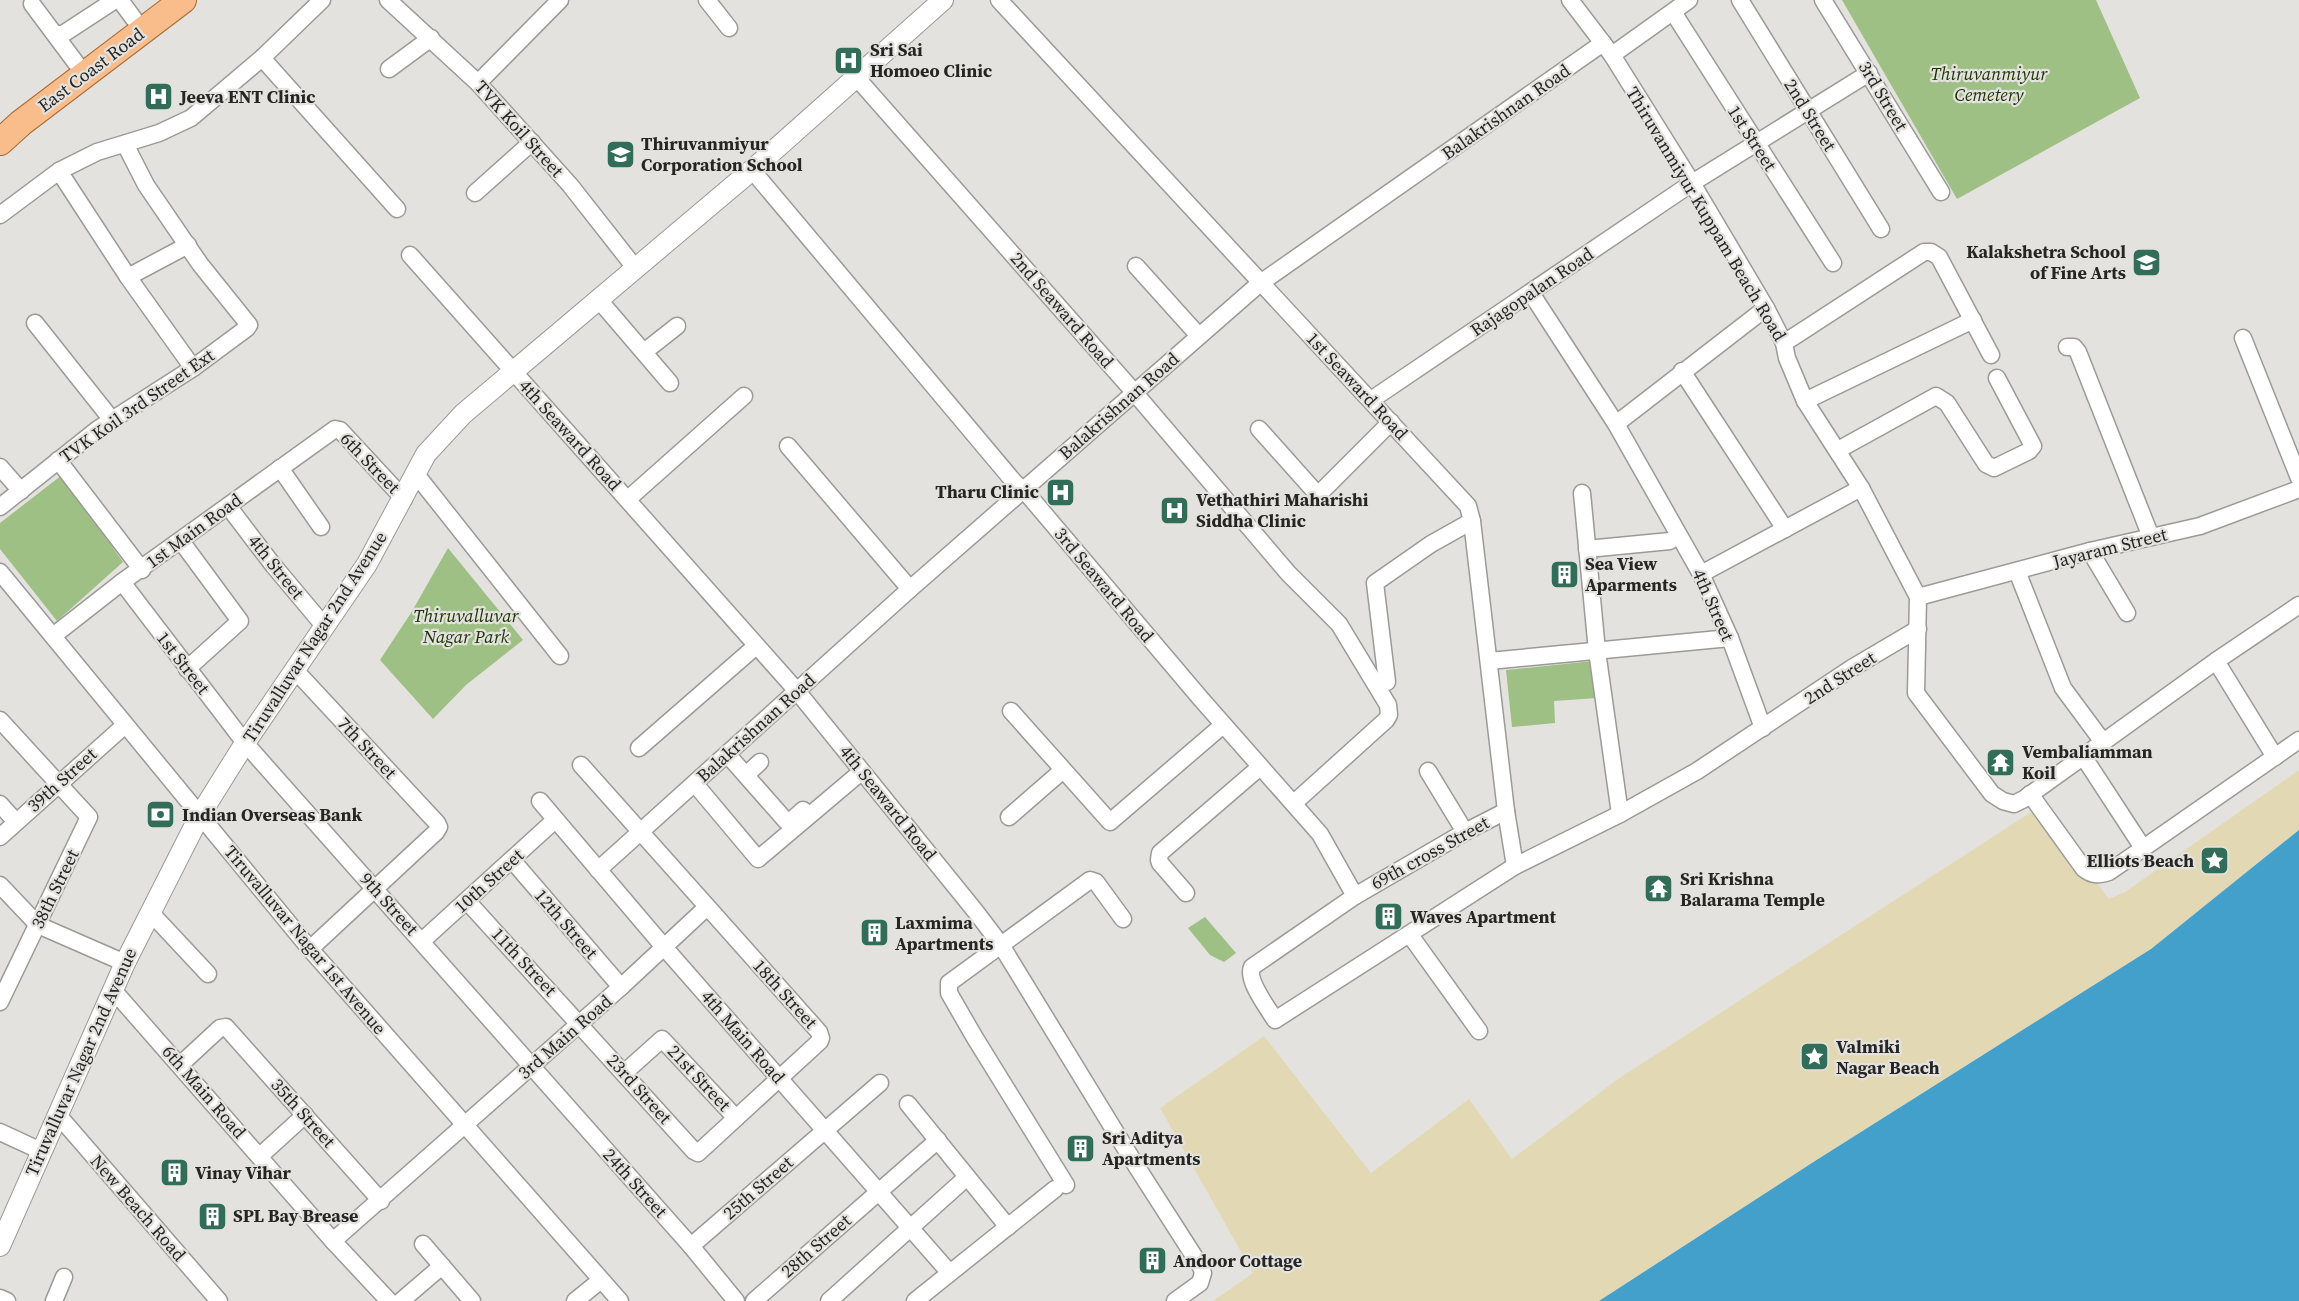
<svg xmlns="http://www.w3.org/2000/svg" width="2299" height="1301" font-family="'Source Serif 4',serif">
  <rect width="100%" height="100%" fill="#e3e2df"/>
  <g fill="#9ec084">
    <polygon points="1842,0 2096,0 2140,98 1957,199"/>
    <polygon points="62,475 123,562 57,621 0,549 0,523"/>
    <polygon points="448,548 523,640 466,685 433,719 380,660 411,613"/>
    <polygon points="1593,661 1597,698 1554,701 1555,723 1512,727 1506,670"/>
    <polygon points="1205,917 1236,953 1224,962 1210,955 1188,928"/>
  </g>
  <polygon fill="#e2d9b4" points="2299,770 2299,830 2151,949 1815,1161 1599,1301 1213,1301 1253,1273 1160,1108 1264,1036 1371,1173 1469,1099 1512,1159 1618,1079 2039,807 2109,899 2125,892"/>
  <polygon fill="#42a0ca" points="2299,830 2299,1301 1599,1301 1815,1161 2151,949"/>
  <g fill="none" stroke-linecap="round" stroke-linejoin="round">
    <defs>
      <g id="minor">
        <polyline points="120,0 134,19"/>
        <polyline points="388,0 478,83 570,185 636,269"/>
        <polyline points="707,0 729,28"/>
        <polyline points="999,0 1468,506 1472,521 1506,811 1515,866"/>
        <polyline points="1570,0 1612,55 1692,183 1766,308 1784,343 1787,358 1805,401 1861,488 1918,597 1916,693 1992,794 2003,801 2014,804 2024,799 2216,661 2299,605"/>
        <polyline points="1740,0 1881,229"/>
        <polyline points="1823,0 1941,192"/>
        <polyline points="32,4 76,63"/>
        <polyline points="1673,12 1833,263"/>
        <polyline points="55,34 63,34 115,0"/>
        <polyline points="1612,55 1689,0"/>
        <polyline points="262,58 397,209"/>
        <polyline points="389,69 431,38"/>
        <polyline points="856,77 1134,392 1288,573 1339,624 1388,705 1389,715 1386,720 1294,803"/>
        <polyline points="478,83 560,0"/>
        <polyline points="752,170 1015,483 1024,490 1201,699 1320,834 1355,896"/>
        <polyline points="59,171 128,277 193,368"/>
        <polyline points="475,193 532,142"/>
        <polyline points="0,215 59,171 97,152 159,133 191,118 262,58 322,0"/>
        <polyline points="410,255 797,691 976,912 1001,945 1135,1164 1201,1267 1203,1273 1200,1283 1175,1301"/>
        <polyline points="1136,266 1199,336"/>
        <polyline points="128,277 188,245"/>
        <polyline points="1531,293 1616,424 1701,574 1730,638 1763,728"/>
        <polyline points="599,300 670,383"/>
        <polyline points="35,323 112,420"/>
        <polyline points="2243,338 2299,478"/>
        <polyline points="1784,343 1924,252 1931,252 1939,257 1991,355"/>
        <polyline points="2067,347 2074,347 2078,352 2151,537"/>
        <polyline points="644,352 677,326"/>
        <polyline points="1682,371 1785,529"/>
        <polyline points="1371,400 1692,183 1869,73"/>
        <polyline points="1805,401 1973,320"/>
        <polyline points="1616,424 1766,308"/>
        <polyline points="1259,429 1318,495 1391,422"/>
        <polyline points="788,446 910,589"/>
        <polyline points="1838,450 1936,396 1947,403 1986,464 1994,468 2029,451 2033,446 1997,378"/>
        <polyline points="58,460 142,570"/>
        <polyline points="0,467 21,491"/>
        <polyline points="280,468 321,527"/>
        <polyline points="415,473 560,656"/>
        <polyline points="1582,493 1597,651 1620,814"/>
        <polyline points="628,499 744,396"/>
        <polyline points="228,506 273,565 325,627"/>
        <polyline points="0,507 98,429 193,368 247,328 249,325 200,264 146,185 125,144"/>
        <polyline points="181,541 240,621 187,669"/>
        <polyline points="1587,549 1670,541"/>
        <polyline points="2090,551 2127,613"/>
        <polyline points="2017,571 2063,688 2103,742"/>
        <polyline points="0,572 310,949 620,1301"/>
        <polyline points="1701,574 1861,488"/>
        <polyline points="122,582 245,743 691,1246 736,1301"/>
        <polyline points="1918,597 2090,551 2200,526 2299,489"/>
        <polyline points="53,636 122,582 335,429 340,430 404,499"/>
        <polyline points="1489,661 1730,638"/>
        <polyline points="2216,661 2275,757"/>
        <polyline points="294,669 437,823 439,827 436,832 310,949"/>
        <polyline points="1387,682 1375,583 1431,544 1472,521"/>
        <polyline points="1011,711 1110,822 1223,725"/>
        <polyline points="0,720 89,817 0,1002"/>
        <polyline points="639,748 756,646"/>
        <polyline points="727,754 786,821 792,820 803,810"/>
        <polyline points="2083,756 2143,848"/>
        <polyline points="1428,771 1465,832"/>
        <polyline points="746,775 760,762"/>
        <polyline points="695,784 758,859 861,772"/>
        <path d="M2030,794L2084,869C2093,876 2099,875 2109,872L2299,740"/>
        <polyline points="540,801 664,947 949,1272"/>
        <polyline points="0,804 16,822"/>
        <path d="M1506,811L1465,832L1355,896L1252,967C1246,980 1268,1008 1275,1020L1515,866L1620,814L1697,771L1852,668L1918,629"/>
        <polyline points="1009,817 1063,770"/>
        <polyline points="0,837 125,725"/>
        <polyline points="512,860 621,987"/>
        <polyline points="598,870 910,589 1259,284 1603,43"/>
        <polyline points="0,885 38,925 125,963"/>
        <polyline points="1186,893 1160,863 1159,860 1160,853 1260,767"/>
        <polyline points="467,901 694,1151 698,1153 820,1041 821,1038 819,1032 581,765"/>
        <polyline points="150,912 208,974"/>
        <polyline points="1410,935 1479,1031"/>
        <polyline points="422,941 555,820"/>
        <polyline points="114,991 333,1241 389,1301"/>
        <polyline points="180,1065 220,1028 226,1027 381,1201"/>
        <polyline points="624,1073 662,1039 736,1118"/>
        <polyline points="908,1104 1008,1227"/>
        <polyline points="58,1115 219,1301"/>
        <polyline points="0,1132 41,1151"/>
        <polyline points="260,1156 305,1115"/>
        <polyline points="1066,1185 975,1038 949,993 949,983 1090,880 1096,882 1123,919"/>
        <polyline points="333,1241 621,987 707,907"/>
        <polyline points="423,1244 472,1301"/>
        <polyline points="691,1246 880,1083"/>
        <polyline points="0,1298 7,1301"/>
        <polyline points="54,1301 64,1277"/>
        <polyline points="401,1301 442,1266"/>
        <polyline points="575,1301 601,1280"/>
        <polyline points="754,1301 938,1140"/>
        <polyline points="829,1301 967,1177"/>
        <polyline points="915,1301 1055,1189"/>
      </g>
      <polyline id="tertiary" points="0,1246 125,963 200,815 245,743 367,564 426,454 463,414 752,170 943,0"/>
      <polyline id="primary" points="0,142 21,123 183,0"/>
    </defs>
    <use href="#minor" stroke="#9b9a97" stroke-width="19"/>
    <use href="#tertiary" stroke="#9b9a97" stroke-width="22"/>
    <use href="#primary" stroke="#ab6b33" stroke-width="28"/>
    <use href="#minor" stroke="#fff" stroke-width="16"/>
    <use href="#tertiary" stroke="#fff" stroke-width="20"/>
    <use href="#primary" stroke="#f8bd8a" stroke-width="26"/>
  </g>
  <defs>
    <symbol id="hospital-square" viewBox="-11 -11 22 22"><rect x="-9" y="-9" width="18" height="18" rx="4" fill="#316d58" stroke="#e3e2df"/><path d="M-5-5h3v3.5h4V-5h3V5h-3V1.5h-4V5h-3Z" fill="#fff"/></symbol>
    <symbol id="school-square" viewBox="-11 -11 22 22"><rect x="-9" y="-9" width="18" height="18" rx="4" fill="#316d58" stroke="#e3e2df"/><path d="M0-5L7-2L0 1L-7-2ZM-4 1L0 2.5L4 1V4Q0 6-4 4Z" fill="#fff"/></symbol>
    <symbol id="university-square" viewBox="-11 -11 22 22"><rect x="-9" y="-9" width="18" height="18" rx="4" fill="#316d58" stroke="#e3e2df"/><path d="M0-5L7-2L0 1L-7-2ZM-4 1L0 2.5L4 1V4Q0 6-4 4Z" fill="#fff"/></symbol>
    <symbol id="building-square" viewBox="-11 -11 22 22"><rect x="-9" y="-9" width="18" height="18" rx="4" fill="#316d58" stroke="#e3e2df"/><path d="M-4-6H4V6H1V3H-1V6H-4ZM-2.5-4.3h1.7v1.8h-1.7ZM.8-4.3h1.7v1.8H.8ZM-2.5-1h1.7V.8h-1.7ZM.8-1h1.7V.8H.8Z" fill="#fff"/></symbol>
    <symbol id="temple-square" viewBox="-11 -11 22 22"><rect x="-9" y="-9" width="18" height="18" rx="4" fill="#316d58" stroke="#e3e2df"/><path d="M0-6L5-2H3V0L6.5 2.5H4V6H1.5V3h-3V6H-4V2.5H-6.5L-3 0V-2H-5Z" fill="#fff"/></symbol>
    <symbol id="bank-square" viewBox="-11 -11 22 22"><rect x="-9" y="-9" width="18" height="18" rx="4" fill="#316d58" stroke="#e3e2df"/><path d="M-6-4H6V4H-6ZM0-2.3a2.3 2.3 0 1 0 0 4.6a2.3 2.3 0 1 0 0-4.6Z" fill="#fff"/></symbol>
    <symbol id="sight-square" viewBox="-11 -11 22 22"><rect x="-9" y="-9" width="18" height="18" rx="4" fill="#316d58" stroke="#e3e2df"/><path d="M0-6L1.8-2.2L6-1.7L2.9 1.2L3.7 5.4L0 3.3L-3.7 5.4L-2.9 1.2L-6-1.7L-1.8-2.2Z" fill="#fff"/></symbol>
  </defs>
  <g fill-rule="evenodd">
    <use href="#hospital-square" x="832" y="44" width="33" height="33"/>
    <use href="#hospital-square" x="142" y="80" width="33" height="33"/>
    <use href="#school-square" x="604" y="138" width="33" height="33"/>
    <use href="#university-square" x="2130" y="246" width="33" height="33"/>
    <use href="#hospital-square" x="1044" y="476" width="33" height="33"/>
    <use href="#hospital-square" x="1158" y="494" width="33" height="33"/>
    <use href="#building-square" x="1548" y="558" width="33" height="33"/>
    <use href="#temple-square" x="1984" y="746" width="33" height="33"/>
    <use href="#bank-square" x="144" y="798" width="33" height="33"/>
    <use href="#sight-square" x="2198" y="844" width="33" height="33"/>
    <use href="#temple-square" x="1642" y="872" width="33" height="33"/>
    <use href="#building-square" x="1372" y="900" width="33" height="33"/>
    <use href="#building-square" x="858" y="916" width="33" height="33"/>
    <use href="#sight-square" x="1798" y="1040" width="33" height="33"/>
    <use href="#building-square" x="1064" y="1132" width="33" height="33"/>
    <use href="#building-square" x="158" y="1156" width="33" height="33"/>
    <use href="#building-square" x="196" y="1200" width="33" height="33"/>
    <use href="#building-square" x="1136" y="1244" width="33" height="33"/>
  </g>
  <g text-anchor="middle" stroke-width="4.5" stroke-linejoin="round" paint-order="stroke">
    <g font-size="18" font-weight="bold" fill="#252523" stroke="#e3e2df" text-anchor="start">
      <text x="870" y="56">Sri Sai<tspan x="870" dy="21">Homoeo Clinic</tspan></text>
      <text x="180" y="103">Jeeva ENT Clinic</text>
      <text x="641" y="150">Thiruvanmiyur<tspan x="641" dy="21">Corporation School</tspan></text>
      <text x="2126" y="258" text-anchor="end">Kalakshetra School<tspan x="2126" dy="21">of Fine Arts</tspan></text>
      <text x="1039" y="498" text-anchor="end">Tharu Clinic</text>
      <text x="1196" y="506">Vethathiri Maharishi<tspan x="1196" dy="21">Siddha Clinic</tspan></text>
      <text x="1585" y="570">Sea View<tspan x="1585" dy="21">Aparments</tspan></text>
      <text x="2022" y="758">Vembaliamman<tspan x="2022" dy="21">Koil</tspan></text>
      <text x="182" y="821">Indian Overseas Bank</text>
      <text x="2194" y="867" text-anchor="end">Elliots Beach</text>
      <text x="1680" y="885">Sri Krishna<tspan x="1680" dy="21">Balarama Temple</tspan></text>
      <text x="1410" y="923">Waves Apartment</text>
      <text x="895" y="929">Laxmima<tspan x="895" dy="21">Apartments</tspan></text>
      <text x="1836" y="1053">Valmiki<tspan x="1836" dy="21">Nagar Beach</tspan></text>
      <text x="1102" y="1144">Sri Aditya<tspan x="1102" dy="21">Apartments</tspan></text>
      <text x="195" y="1179">Vinay Vihar</text>
      <text x="233" y="1222">SPL Bay Brease</text>
      <text x="1173" y="1267">Andoor Cottage</text>
    </g>
    <g font-size="18" fill="#252523" stroke="#e3e2df">
      <text transform="translate(91 70) rotate(-37)" y="6">East Coast Road</text>
      <text transform="translate(1883 96) rotate(59)" y="6">3rd Street</text>
      <text transform="translate(1506 112) rotate(-35)" y="6">Balakrishnan Road</text>
      <text transform="translate(1810 115) rotate(58)" y="6">2nd Street</text>
      <text transform="translate(519 129) rotate(48)" y="6">TVK Koil Street</text>
      <text transform="translate(1752 138) rotate(57)" y="6">1st Street</text>
      <text transform="translate(1706 214) rotate(59)" y="6">Thiruvanmiyur Kuppam Beach Road</text>
      <text transform="translate(1532 292) rotate(-34)" y="6">Rajagopalan Road</text>
      <text transform="translate(1062 310) rotate(49)" y="6">2nd Seaward Road</text>
      <text transform="translate(1357 386) rotate(47)" y="6">1st Seaward Road</text>
      <text transform="translate(137 406) rotate(-35)" y="6">TVK Koil 3rd Street Ext</text>
      <text transform="translate(1119 406) rotate(-41)" y="6">Balakrishnan Road</text>
      <text transform="translate(570 435) rotate(48)" y="6">4th Seaward Road</text>
      <text transform="translate(370 463) rotate(46)" y="6">6th Street</text>
      <text transform="translate(194 531) rotate(-36)" y="6">1st Main Road</text>
      <text transform="translate(2110 548) rotate(-14)" y="6">Jayaram Street</text>
      <text transform="translate(276 567) rotate(51)" y="6">4th Street</text>
      <text transform="translate(1104 585) rotate(50)" y="6">3rd Seaward Road</text>
      <text transform="translate(1713 605) rotate(66)" y="6">4th Street</text>
      <text transform="translate(315 637) rotate(-57)" y="6">Tiruvalluvar Nagar 2nd Avenue</text>
      <text transform="translate(183 663) rotate(52)" y="6">1st Street</text>
      <text transform="translate(1840 678) rotate(-33)" y="6">2nd Street</text>
      <text transform="translate(756 728) rotate(-42)" y="6">Balakrishnan Road</text>
      <text transform="translate(367 748) rotate(47)" y="6">7th Street</text>
      <text transform="translate(62 780) rotate(-42)" y="6">39th Street</text>
      <text transform="translate(888 803) rotate(51)" y="6">4th Seaward Road</text>
      <text transform="translate(1430 853) rotate(-29)" y="6">69th cross Street</text>
      <text transform="translate(489 881) rotate(-42)" y="6">10th Street</text>
      <text transform="translate(55 889) rotate(-64)" y="6">38th Street</text>
      <text transform="translate(389 904) rotate(48)" y="6">9th Street</text>
      <text transform="translate(566 924) rotate(49)" y="6">12th Street</text>
      <text transform="translate(305 940) rotate(50)" y="6">Tiruvalluvar Nagar 1st Avenue</text>
      <text transform="translate(524 962) rotate(47)" y="6">11th Street</text>
      <text transform="translate(785 994) rotate(48)" y="6">18th Street</text>
      <text transform="translate(565 1037) rotate(-41)" y="6">3rd Main Road</text>
      <text transform="translate(743 1037) rotate(49)" y="6">4th Main Road</text>
      <text transform="translate(81 1062) rotate(-66)" y="6">Tiruvalluvar Nagar 2nd Avenue</text>
      <text transform="translate(699 1078) rotate(47)" y="6">21st Street</text>
      <text transform="translate(639 1089) rotate(48)" y="6">23rd Street</text>
      <text transform="translate(204 1092) rotate(49)" y="6">6th Main Road</text>
      <text transform="translate(303 1113) rotate(48)" y="6">35th Street</text>
      <text transform="translate(635 1183) rotate(48)" y="6">24th Street</text>
      <text transform="translate(758 1188) rotate(-41)" y="6">25th Street</text>
      <text transform="translate(138 1208) rotate(49)" y="6">New Beach Road</text>
      <text transform="translate(816 1246) rotate(-41)" y="6">28th Street</text>
    </g>
    <g font-size="18" font-style="italic" fill="#1c3400" stroke="#e3e2df">
      <text x="1989" y="80">Thiruvanmiyur<tspan x="1989" dy="21">Cemetery</tspan></text>
      <text x="466" y="622">Thiruvalluvar<tspan x="466" dy="21">Nagar Park</tspan></text>
    </g>
  </g>
</svg>
